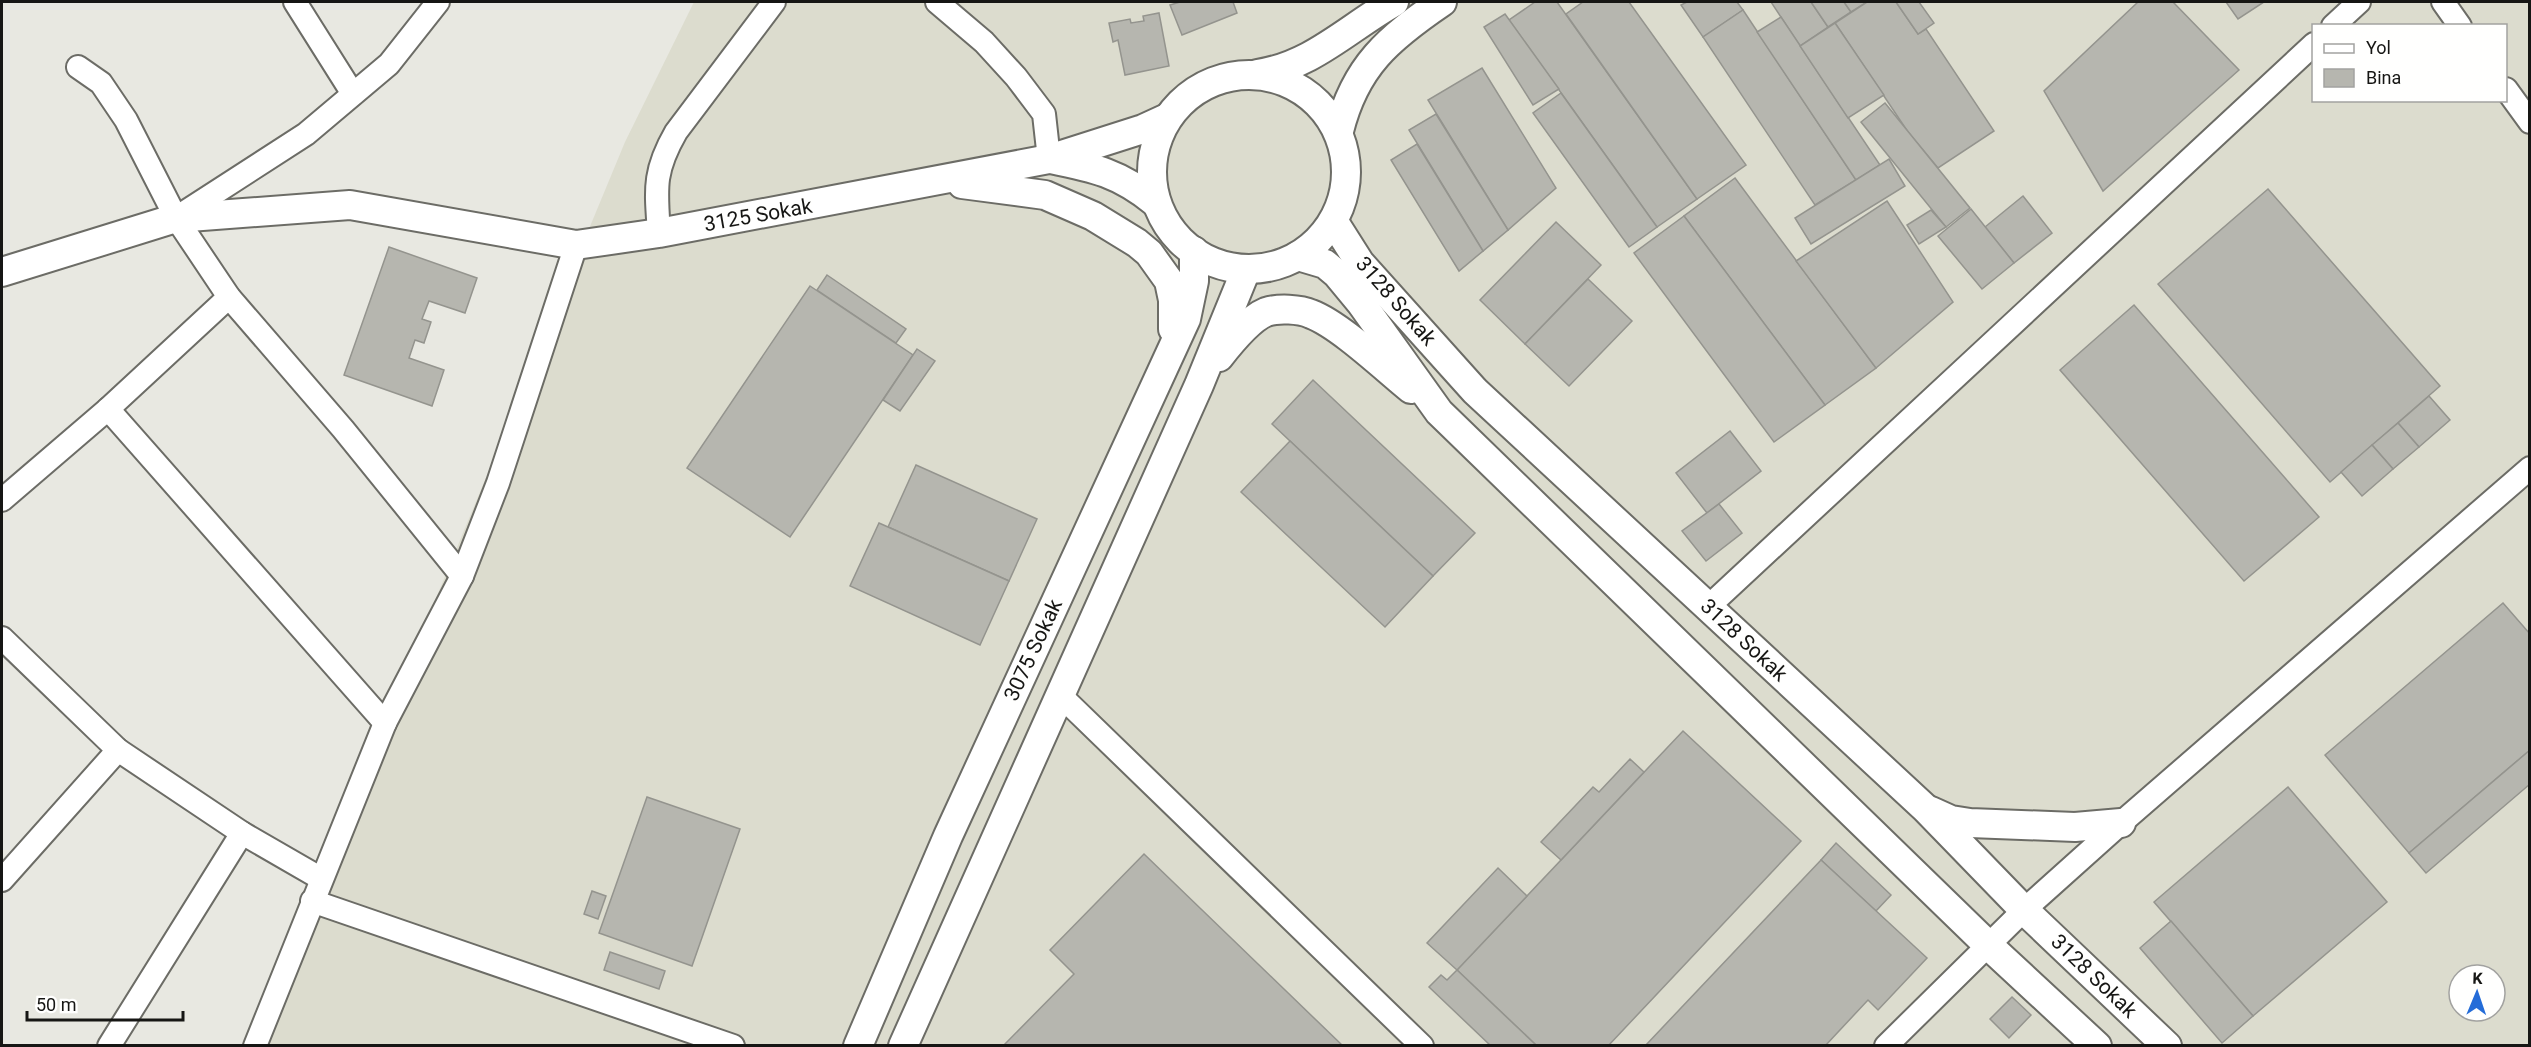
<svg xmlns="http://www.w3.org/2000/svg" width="2531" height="1047" font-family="Roboto,sans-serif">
  <rect width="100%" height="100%" fill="#e8e8e1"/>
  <path fill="#dcdcce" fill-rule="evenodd" d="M694,2H2529V1045L266,1046L320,878L625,142ZM2314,26H2506V100H2314ZM2459,975H2495V1011H2459Z"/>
  <g fill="#b6b6af" stroke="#94948e" stroke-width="1.5">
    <polygon points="1180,2 1233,2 1237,13 1182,35 1170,5"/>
    <polygon points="1535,2 1557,2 1697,199 1657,227 1509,20"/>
    <polygon points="1583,2 1629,2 1746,165 1697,199 1566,14"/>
    <polygon points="1687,2 1737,2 1743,10 1703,37 1681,5"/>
    <polygon points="1771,2 1811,2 1828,27 1800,46"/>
    <polygon points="1811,2 1844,2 1851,12 1828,27"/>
    <polygon points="1844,2 1867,2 1851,12"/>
    <polygon points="1867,2 1896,2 1918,34 1926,29 1994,131 1938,168 1908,132 1835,23"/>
    <polygon points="1896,2 1919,2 1934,23 1918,34"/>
    <polygon points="2138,2 2173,2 2239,70 2103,191 2044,91"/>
    <polygon points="2226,2 2264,2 2238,19"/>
    <polygon points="1743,10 1856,180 1815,205 1703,37"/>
    <polygon points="1159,13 1169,66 1125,75 1118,40 1113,42 1109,23 1130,19 1131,23 1144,21 1143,16"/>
    <polygon points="1505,14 1559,89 1533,105 1484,27"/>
    <polygon points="1781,17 1880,165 1856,180 1757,32"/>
    <polygon points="1835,23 1884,95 1848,118 1800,46"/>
    <polygon points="1482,68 1556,188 1508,230 1428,100"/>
    <polygon points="1561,93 1657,227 1629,247 1533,113"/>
    <polygon points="1885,103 1970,208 1946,227 1861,122"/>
    <polygon points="1436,114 1508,230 1483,251 1409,130"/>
    <polygon points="1417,144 1483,251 1459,271 1391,160"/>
    <polygon points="1889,159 1905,186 1811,244 1795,218"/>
    <polygon points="1735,178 1876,368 1825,405 1684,216"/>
    <polygon points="2268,189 2440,386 2330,482 2158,284"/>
    <polygon points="2023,196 2052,233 2014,263 1985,227"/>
    <polygon points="1887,201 1953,302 1876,368 1796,261"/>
    <polygon points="1971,209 2014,263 1982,289 1938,236"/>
    <polygon points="1931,210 1946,227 1919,244 1907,225"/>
    <polygon points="1684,216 1825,405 1774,442 1634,253"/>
    <polygon points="1556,222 1601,265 1525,344 1480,300"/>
    <polygon points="389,247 477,278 465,313 429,301 422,319 431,322 424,343 415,340 409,358 444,370 432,406 344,375"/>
    <polygon points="827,275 906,329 896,343 817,290"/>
    <polygon points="1588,279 1632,321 1569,386 1525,344"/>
    <polygon points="810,286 913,355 790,537 687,468"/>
    <polygon points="2134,305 2319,517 2244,581 2060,370"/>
    <polygon points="917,349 935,361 900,411 883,400"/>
    <polygon points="1313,380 1475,533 1433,576 1272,424"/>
    <polygon points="2429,396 2450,420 2419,447 2398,423"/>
    <polygon points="2398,423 2419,447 2393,469 2372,445"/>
    <polygon points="1730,431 1761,471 1707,513 1676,473"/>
    <polygon points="1290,441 1433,576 1385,627 1241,492"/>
    <polygon points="2372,445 2393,469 2362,496 2341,472"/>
    <polygon points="916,465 1037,519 1009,581 888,527"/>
    <polygon points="1719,504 1742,533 1706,561 1682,531"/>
    <polygon points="879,523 1009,581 980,645 850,586"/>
    <polygon points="2503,603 2530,634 2530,750 2409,853 2325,755"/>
    <polygon points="1683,731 1801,841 1608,1046 1537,1046 1457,970"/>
    <polygon points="2530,750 2530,784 2426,873 2409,853"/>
    <polygon points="1630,759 1644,772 1561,860 1541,842 1593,787 1599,792"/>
    <polygon points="2288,787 2387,902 2253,1016 2154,902"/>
    <polygon points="647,797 740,829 692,966 599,933"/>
    <polygon points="1836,843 1891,895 1876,911 1821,860"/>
    <polygon points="1144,854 1343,1046 1003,1046 1074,974 1050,950"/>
    <polygon points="1821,860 1927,958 1878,1010 1868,1000 1825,1046 1645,1046"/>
    <polygon points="1498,868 1527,896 1457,970 1427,943"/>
    <polygon points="592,891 606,896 598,919 584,914"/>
    <polygon points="2171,921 2253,1016 2222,1043 2140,948"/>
    <polygon points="610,952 665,971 659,989 604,970"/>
    <polygon points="1457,970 1537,1046 1491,1046 1429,987 1441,975 1447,980"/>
    <polygon points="2012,997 2031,1015 2009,1038 1990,1019"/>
  </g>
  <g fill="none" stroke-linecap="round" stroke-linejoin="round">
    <defs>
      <g id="minor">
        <polyline points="295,2 353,94"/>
        <polyline points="937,2 984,42 1016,77 1044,114 1049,159"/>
        <polyline points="2443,2 2460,26"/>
        <polyline points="2333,26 2359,2"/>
        <polyline points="78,67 101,83 126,120 176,218 229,297 343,429 462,576"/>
        <polyline points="2506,89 2530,122"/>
        <polyline points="176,218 306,134 389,64 438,2"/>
        <path d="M659,233C656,189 653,172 676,132L774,2"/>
        <polyline points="108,409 385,723"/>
        <polyline points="2,500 108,409 229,297"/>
        <polyline points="1708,607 2314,44"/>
        <polyline points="2,638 118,750 242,833 320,878"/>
        <polyline points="1059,694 1422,1046"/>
        <polyline points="2,880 118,750"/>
        <polyline points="312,901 733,1046"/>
        <polyline points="109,1046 242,833"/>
        <polyline points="255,1046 385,723 462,576 498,483 576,245"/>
        <polyline points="1886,1046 2024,910 2121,823 2530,468"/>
      </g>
      <g id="tertiary">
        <path d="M1257,74C1312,66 1348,28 1394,2"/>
        <circle cx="1249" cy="172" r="97"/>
        <path d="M1339,131C1355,66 1389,38 1442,2"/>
        <path d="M1051,159C1095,168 1119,173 1155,202"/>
        <polyline points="962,184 1045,195 1093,216 1137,243 1149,253 1169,281 1173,300 1173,329"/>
        <polyline points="1334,222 1360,263 1475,391 1926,809 2024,910 2167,1046"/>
        <polyline points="1298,256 1325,264 1337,274 1361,303 1439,412 1988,945 2097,1046"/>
        <polyline points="2,272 176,218 350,205 576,245 659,233 1049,159 1143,129 1167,118"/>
        <path d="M1219,357C1230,343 1249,319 1266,312C1278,308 1300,309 1311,314C1340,325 1385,368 1411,389"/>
        <polyline points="1931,811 1951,820 1970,823 2075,827 2121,823"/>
        <polyline points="858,1046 948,836 1186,319 1194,281 1194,251"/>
        <polyline points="903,1046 1199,385 1246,270"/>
      </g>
    </defs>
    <use href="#minor" stroke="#6c6c66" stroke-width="26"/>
    <use href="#tertiary" stroke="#6c6c66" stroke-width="32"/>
    <use href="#minor" stroke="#fff" stroke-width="22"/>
    <use href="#tertiary" stroke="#fff" stroke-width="28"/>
  </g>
  <g text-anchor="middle" stroke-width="4.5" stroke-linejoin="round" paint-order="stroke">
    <g font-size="21" fill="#161614" stroke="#fffffe">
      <text transform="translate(758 215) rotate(-10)" y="7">3125 Sokak</text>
      <text transform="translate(1396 301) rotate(49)" y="7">3128 Sokak</text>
      <text transform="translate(1744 640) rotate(43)" y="7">3128 Sokak</text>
      <text transform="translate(1033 650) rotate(-65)" y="7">3075 Sokak</text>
      <text transform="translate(2094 976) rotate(44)" y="7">3128 Sokak</text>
    </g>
  </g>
  <rect width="2531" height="1047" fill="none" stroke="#161614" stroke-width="6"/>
  <rect x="2312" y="24" width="195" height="78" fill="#fffffe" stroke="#a2a2a0" stroke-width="1.5"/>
  <rect x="2324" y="44" width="30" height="9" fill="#ffffff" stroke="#a2a2a0" stroke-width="1.5"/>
  <text x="2366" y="54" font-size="18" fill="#161614">Yol</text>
  <rect x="2324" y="69" width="30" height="18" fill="#b6b6af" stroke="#a2a2a0" stroke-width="1.5"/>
  <text x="2366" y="84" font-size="18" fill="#161614">Bina</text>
  <g transform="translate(2477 993) rotate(2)"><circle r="28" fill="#fffffe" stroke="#a2a2a0" stroke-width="1.5"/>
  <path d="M0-4.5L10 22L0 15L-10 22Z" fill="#246cd8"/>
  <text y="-9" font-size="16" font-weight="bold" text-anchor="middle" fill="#161614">K</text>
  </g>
  <path d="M27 1011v9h156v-9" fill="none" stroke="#161614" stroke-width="3"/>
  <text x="36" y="1011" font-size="18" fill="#161614" stroke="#fffffe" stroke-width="4.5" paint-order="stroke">50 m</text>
</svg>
